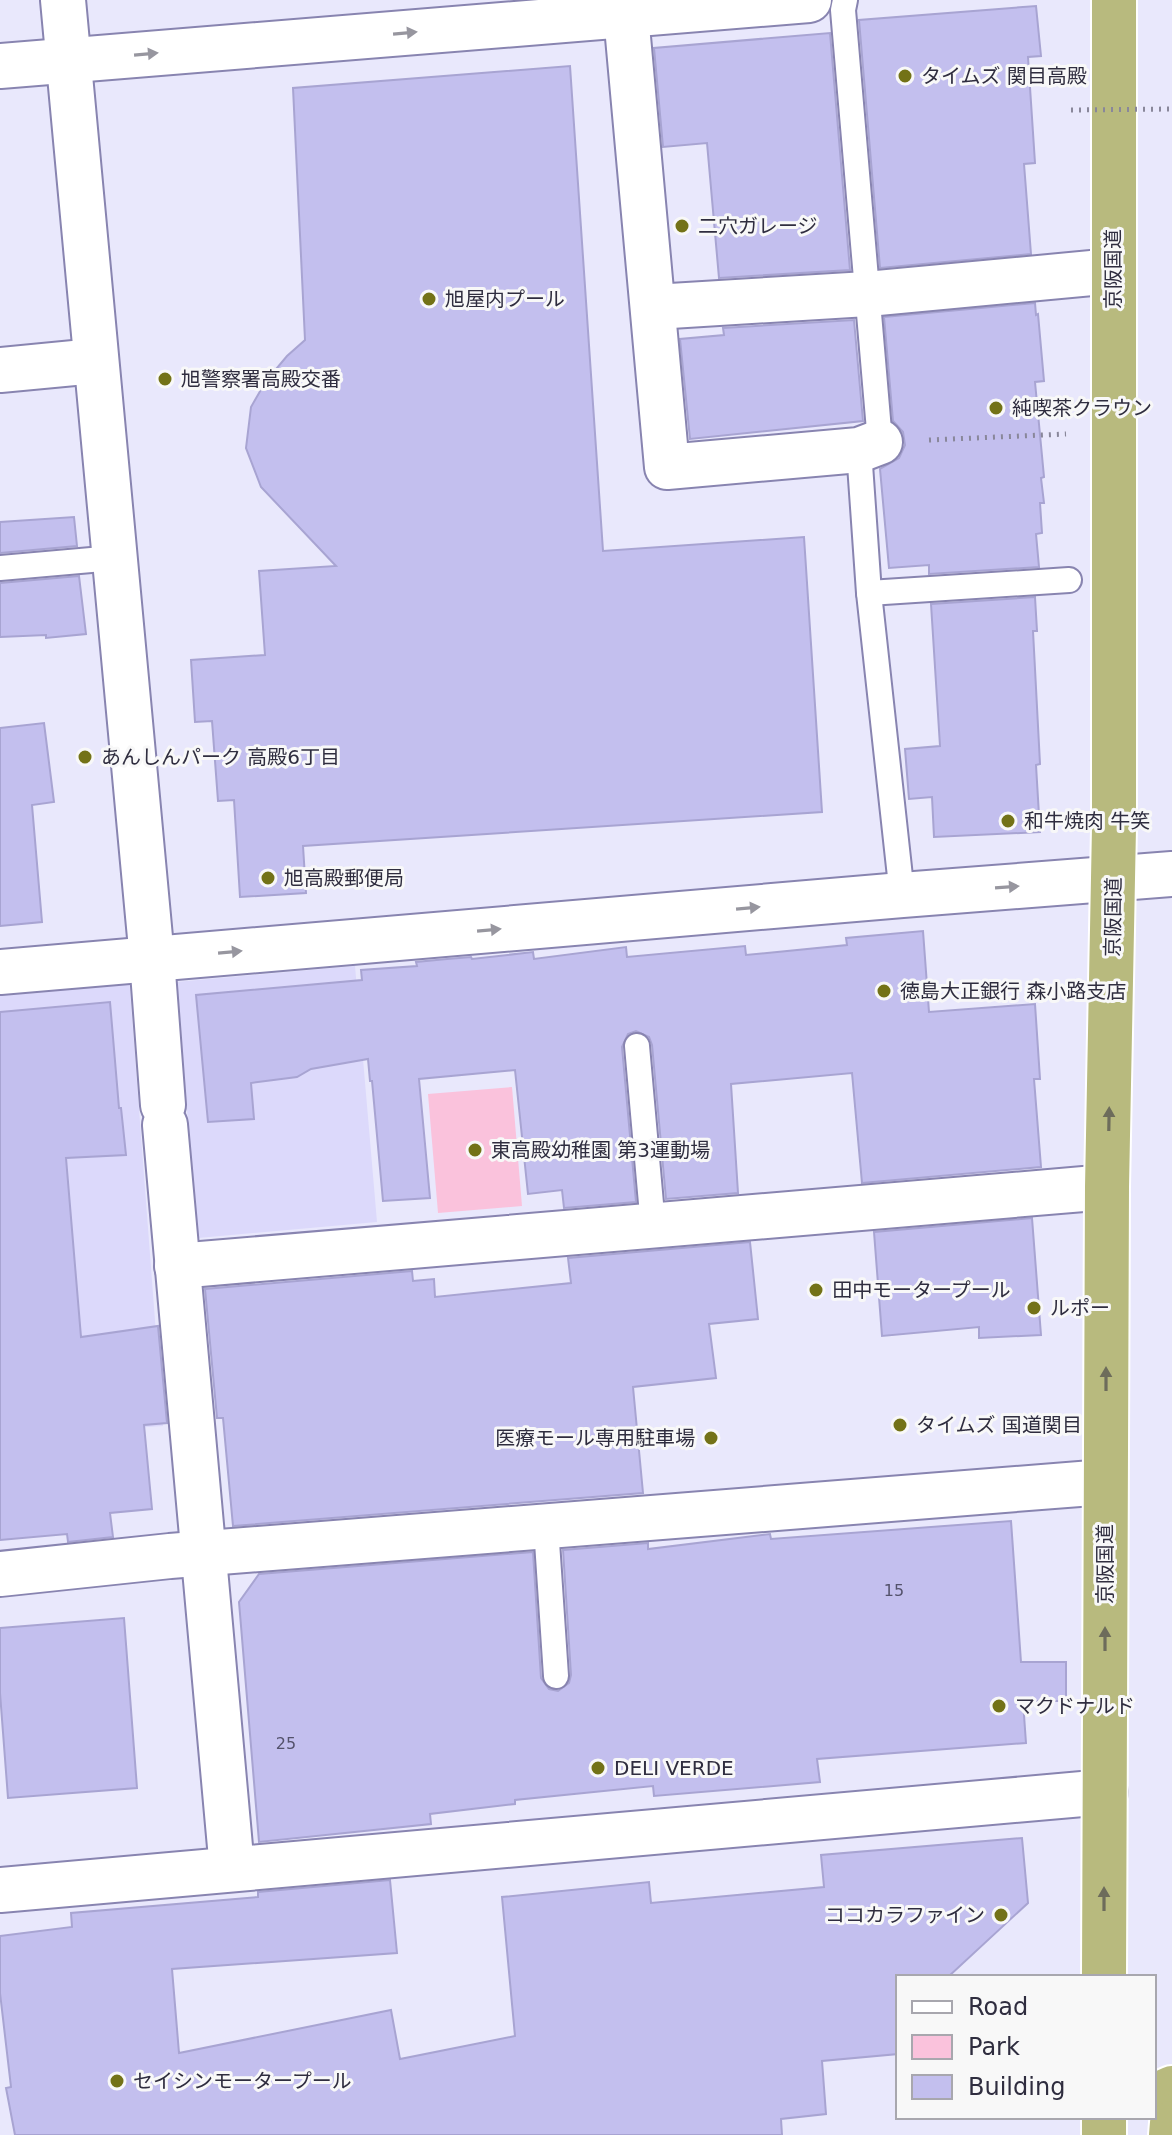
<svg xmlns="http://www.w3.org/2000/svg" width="1172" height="2135" font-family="'DejaVu Sans','Noto Sans JP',sans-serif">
  <rect width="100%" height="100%" fill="#e9e8fc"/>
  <g fill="#dcd9fb">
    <polygon points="355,966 377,1222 198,1238 176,982"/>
    <polygon points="129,977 163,1426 0,1437 0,987"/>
  </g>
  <polygon fill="#fac2dc" points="512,1087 522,1206 438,1213 428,1094"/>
  <g fill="#c3bfee" stroke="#a8a4d2" stroke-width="2">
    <polygon points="1036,6 1041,56 1028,57 1035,163 1024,164 1031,254 880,268 859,20"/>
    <polygon points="830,33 850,270 719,278 707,143 663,147 654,48"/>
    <polygon points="570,66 603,551 804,537 822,812 303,846 306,893 240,897 234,800 218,801 212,721 195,722 191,660 265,655 259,571 336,566 261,487 246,448 251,407 266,381 287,356 305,340 293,88"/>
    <polygon points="1035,303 1036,315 1038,314 1044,381 1035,382 1044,477 1041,478 1044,503 1040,503 1042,533 1036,534 1039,567 929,574 929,565 889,568 880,469 899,458 905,445 903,432 893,421 884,317"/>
    <polygon points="854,320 863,421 690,439 680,339 724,335 723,328"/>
    <polygon points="74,517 77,546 0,553 0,522"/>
    <polygon points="79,576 86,634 46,638 46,635 0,637 0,583"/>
    <polygon points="1035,597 1037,631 1033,631 1040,764 1036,765 1040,832 934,837 932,797 909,799 905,749 940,746 931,604"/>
    <polygon points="44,723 54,802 32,805 42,922 0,926 0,728"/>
    <polygon points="923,931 929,1012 1035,1004 1040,1079 1034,1079 1041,1167 862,1183 852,1073 731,1084 738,1193 666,1199 652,1045 649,1037 636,1031 628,1034 622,1047 636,1202 564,1208 562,1190 528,1194 515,1070 419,1079 430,1198 383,1201 372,1081 370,1081 368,1059 311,1069 297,1077 251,1083 254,1119 208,1122 196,995 362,980 361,970 417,966 416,962 447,959 471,957 472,959 533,952 534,959 626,947 627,957 745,946 746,955 847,945 846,938"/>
    <polygon points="110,1002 119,1108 121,1108 126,1155 66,1158 81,1337 158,1326 167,1423 144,1425 152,1509 110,1513 113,1537 68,1542 67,1534 0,1540 0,1012"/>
    <polygon points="1032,1218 1041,1335 979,1338 979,1327 882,1336 874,1232"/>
    <polygon points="750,1242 758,1319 709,1324 716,1378 633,1387 643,1493 233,1526 223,1418 217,1418 205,1289 412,1271 413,1281 434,1279 435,1297 571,1283 568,1258"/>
    <polygon points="1011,1521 1021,1662 1066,1662 1066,1701 1023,1701 1026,1743 817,1759 820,1782 654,1796 653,1786 515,1800 515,1804 430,1814 431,1824 259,1842 239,1602 259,1574 533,1552 541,1678 549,1689 558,1691 569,1683 571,1675 563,1550 648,1543 648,1549 770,1534 771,1539"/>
    <polygon points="124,1618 137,1788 8,1798 0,1693 0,1628"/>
    <polygon points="1022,1838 1028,1903 948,1977 898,1977 898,2054 822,2061 826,2114 781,2119 782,2135 15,2135 6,2088 11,2087 0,1993 0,1936 72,1927 71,1913 258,1897 258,1892 390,1880 397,1953 172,1969 179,2053 391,2010 400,2059 515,2036 502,1897 649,1882 651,1903 824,1887 821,1855"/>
  </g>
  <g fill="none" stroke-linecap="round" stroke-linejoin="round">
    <defs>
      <g id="service">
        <polyline points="845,0 843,10 880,442"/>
        <polyline points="859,450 869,593 902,895"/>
        <polyline points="0,568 114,558"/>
        <polyline points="869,593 1069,580"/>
        <polyline points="637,1046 653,1226"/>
        <polyline points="546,1527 556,1676"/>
      </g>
      <g id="minor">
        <polyline points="63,0 152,959 163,1105"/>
        <polyline points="626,15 667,467 859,450 880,442"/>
        <polyline points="0,66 809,0"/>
        <polyline points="654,307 867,294 1113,271"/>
        <polyline points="0,370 95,361"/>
        <polyline points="0,972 902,895 1172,874"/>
        <polyline points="165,1125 232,1869"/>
        <polyline points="177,1266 1107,1187"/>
        <polyline points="0,1574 170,1556 1105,1482"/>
      </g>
      <polyline id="tertiary" points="0,1890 1105,1792"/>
      <g id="trunk">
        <polyline points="1104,1977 1107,1187 1114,827 1114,0"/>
        <polyline points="1154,2096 1172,2088"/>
        <polyline points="1104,2117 1104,2135"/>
        <polyline points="1171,2135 1172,2123"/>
      </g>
    </defs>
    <use href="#service" stroke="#8884b0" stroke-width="28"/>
    <use href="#minor" stroke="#8884b0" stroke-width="48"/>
    <use href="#tertiary" stroke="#8884b0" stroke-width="48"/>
    <use href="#trunk" stroke="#fff" stroke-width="48"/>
    <polyline stroke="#89879a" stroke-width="5" stroke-dasharray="2 6" stroke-linecap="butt" points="929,440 1066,434"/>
    <use href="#service" stroke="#fff" stroke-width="24"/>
    <use href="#minor" stroke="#fff" stroke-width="44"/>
    <use href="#tertiary" stroke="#fff" stroke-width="44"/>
    <use href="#trunk" stroke="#b8ba7e" stroke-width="44"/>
    <polyline stroke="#89879a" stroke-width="5" stroke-dasharray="2 6" stroke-linecap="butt" points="1071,110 1172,109"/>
  </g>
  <defs><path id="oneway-solid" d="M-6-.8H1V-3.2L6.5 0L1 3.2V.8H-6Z" transform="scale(2)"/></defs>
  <g fill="#97969f">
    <use href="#oneway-solid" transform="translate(405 33) rotate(-5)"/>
    <use href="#oneway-solid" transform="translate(146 54) rotate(-5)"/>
    <use href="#oneway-solid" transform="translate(1007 887) rotate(-4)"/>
    <use href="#oneway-solid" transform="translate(748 908) rotate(-5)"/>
    <use href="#oneway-solid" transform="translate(489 930) rotate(-5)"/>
    <use href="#oneway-solid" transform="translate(230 952) rotate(-5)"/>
  </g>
  <g fill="#6d6c5b">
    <use href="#oneway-solid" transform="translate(1109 1119) rotate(-89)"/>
    <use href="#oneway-solid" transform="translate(1106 1379) rotate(-90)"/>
    <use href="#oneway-solid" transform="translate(1105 1639) rotate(-90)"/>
    <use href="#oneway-solid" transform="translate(1104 1899) rotate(-90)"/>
  </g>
  <g fill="#737217" stroke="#f8f8f8" stroke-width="3">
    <circle cx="905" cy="76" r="8"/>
    <circle cx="682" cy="226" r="8"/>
    <circle cx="429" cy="299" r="8"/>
    <circle cx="165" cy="379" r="8"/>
    <circle cx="996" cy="408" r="8"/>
    <circle cx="85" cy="757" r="8"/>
    <circle cx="1008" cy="821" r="8"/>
    <circle cx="268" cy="878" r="8"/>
    <circle cx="884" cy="991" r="8"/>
    <circle cx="475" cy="1150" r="8"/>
    <circle cx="816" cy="1290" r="8"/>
    <circle cx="1034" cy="1308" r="8"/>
    <circle cx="900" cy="1425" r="8"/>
    <circle cx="711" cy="1438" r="8"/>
    <circle cx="999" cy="1706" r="8"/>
    <circle cx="598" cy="1768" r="8"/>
    <circle cx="1001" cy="1915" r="8"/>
    <circle cx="117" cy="2081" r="8"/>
  </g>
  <g text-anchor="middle" stroke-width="6" stroke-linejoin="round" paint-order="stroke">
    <g font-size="16" fill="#54526b">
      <text x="894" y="1596">15</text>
      <text x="286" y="1749">25</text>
    </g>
    <g font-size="20" fill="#2f2d3f" stroke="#f8f8f8" text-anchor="start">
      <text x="921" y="83">タイムズ 関目高殿</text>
      <text x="698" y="233">二穴ガレージ</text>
      <text x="445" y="306">旭屋内プール</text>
      <text x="181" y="386">旭警察署高殿交番</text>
      <text x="1012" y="415">純喫茶クラウン</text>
      <text x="101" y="764">あんしんパーク 高殿6丁目</text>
      <text x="1024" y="828">和牛焼肉 牛笑</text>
      <text x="284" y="885">旭高殿郵便局</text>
      <text x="900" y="998">徳島大正銀行 森小路支店</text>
      <text x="491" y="1157">東高殿幼稚園 第3運動場</text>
      <text x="832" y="1297">田中モータープール</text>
      <text x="1050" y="1315">ルポー</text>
      <text x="916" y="1432">タイムズ 国道関目</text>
      <text x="695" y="1445" text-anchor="end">医療モール専用駐車場</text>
      <text x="1015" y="1713">マクドナルド</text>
      <text x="614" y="1775">DELI VERDE</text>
      <text x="985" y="1922" text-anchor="end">ココカラファイン</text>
      <text x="133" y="2088">セイシンモータープール</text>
    </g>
    <g font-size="20" fill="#2f2d3f" stroke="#f8f8f8">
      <text transform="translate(1113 269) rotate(-90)" y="7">京阪国道</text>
      <text transform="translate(1113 917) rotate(-89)" y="7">京阪国道</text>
      <text transform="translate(1105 1564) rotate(-90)" y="7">京阪国道</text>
    </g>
  </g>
  <rect x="896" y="1975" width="260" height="144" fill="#f8f8f8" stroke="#a8a7ae" stroke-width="2"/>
  <rect x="912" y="2001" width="40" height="12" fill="#ffffff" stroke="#a8a7ae" stroke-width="2"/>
  <text x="968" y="2015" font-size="24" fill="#2f2d3f">Road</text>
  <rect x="912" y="2035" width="40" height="24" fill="#fac2dc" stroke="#a8a7ae" stroke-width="2"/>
  <text x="968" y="2055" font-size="24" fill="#2f2d3f">Park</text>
  <rect x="912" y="2075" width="40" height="24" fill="#c3bfee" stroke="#a8a7ae" stroke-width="2"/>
  <text x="968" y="2095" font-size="24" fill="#2f2d3f">Building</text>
</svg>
